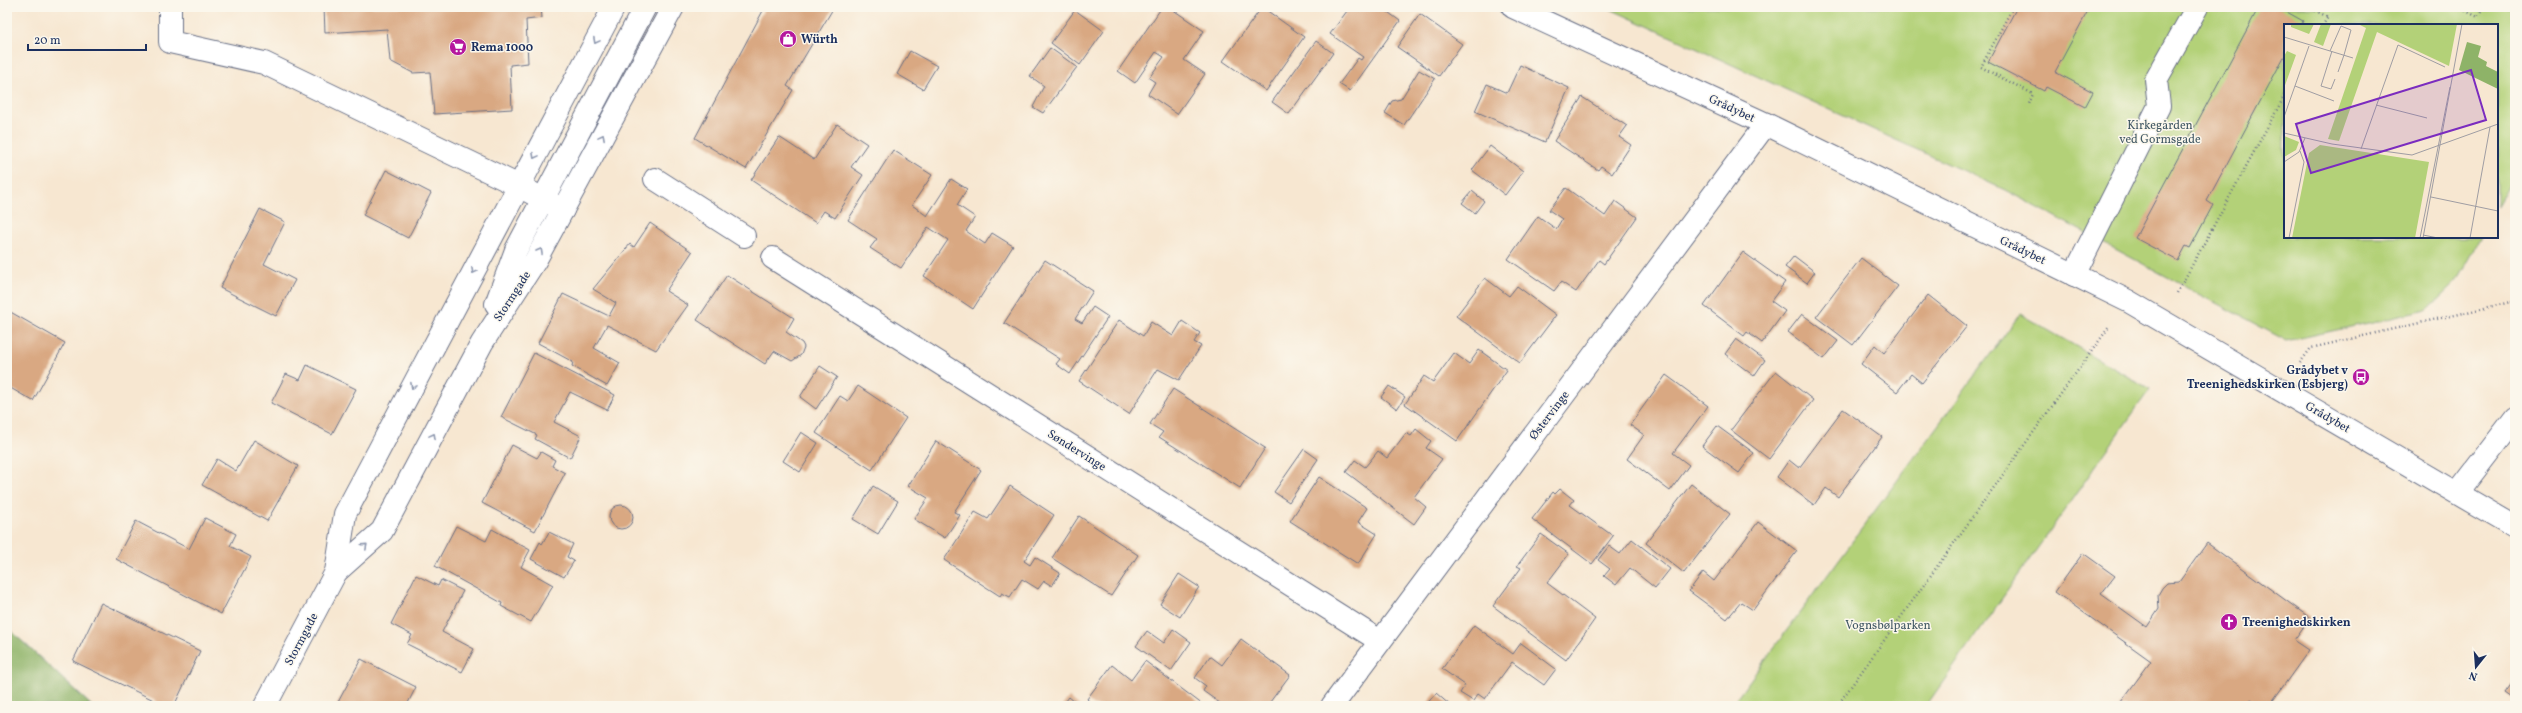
<svg xmlns="http://www.w3.org/2000/svg" width="2522" height="713" font-family="Vollkorn,serif">
  <rect width="100%" height="100%" fill="#fbf7ec"/>
  <filter id="ink" filterUnits="userSpaceOnUse"><feTurbulence type="fractalNoise" baseFrequency=".025" numOctaves="2"/><feDisplacementMap in="SourceGraphic" scale="8" xChannelSelector="R" yChannelSelector="G"/><feConvolveMatrix kernelMatrix="1 2 1 2 8 2 1 2 1" color-interpolation-filters="sRGB"/></filter>
  <filter id="wash" filterUnits="userSpaceOnUse"><feTurbulence type="fractalNoise" baseFrequency=".012" numOctaves="4" result="noise"/><feDisplacementMap in="SourceGraphic" scale="16" xChannelSelector="R" yChannelSelector="G"/><feGaussianBlur stdDeviation="0.9" result="paint"/><feColorMatrix in="noise" values="0 0 0 0 0 0 0 0 0 0 0 0 0 0 0 0 0 1.4 0 .05"/><feComposite in="paint" operator="in"/></filter>
  <g filter="url(#wash)">
    <rect width="100%" height="100%" fill="#f7e7d1"/>
    <g fill="#b3d178" stroke="#67806b">
      <polygon points="1606,7 2515,7 2515,174 2497,207 2497,25 2285,25 2285,237 2481,237 2456,282 2427,310 2287,341 2005,190"/>
      <polygon points="2020,314 2150,389 1926,706 1731,706"/>
    </g>
    <polygon fill="#8eb368" stroke="#547163" points="7,627 92,706 7,706"/>
    <g id="blocks">
      <g fill="#d9a882">
        <polygon points="324,7 541,7 542,18 526,20 528,63 510,65 512,109 434,114 430,72 413,73 390,61 387,29 325,33"/>
        <polygon points="765,7 834,7 787,86 793,90 746,169 695,138"/>
        <polygon points="1162,7 1169,7 1204,31 1184,60 1205,74 1177,114 1148,94 1155,82 1149,78 1164,57 1156,52 1135,83 1118,71"/>
        <polygon points="1262,7 1304,37 1266,91 1223,61"/>
        <polygon points="1350,7 1381,7 1400,21 1350,91 1339,84 1358,58 1361,60 1363,57 1330,34"/>
        <polygon points="2017,7 2090,7 2055,72 2093,92 2085,107 2046,87 2044,91 1988,62"/>
        <polygon points="2259,7 2278,7 2303,21 2301,25 2285,25 2285,55 2207,201 2213,205 2190,248 2186,246 2178,261 2135,238"/>
        <polygon points="1075,10 1104,31 1080,65 1051,43"/>
        <polygon points="1420,14 1462,44 1439,76 1397,47"/>
        <polygon points="1316,41 1333,53 1289,114 1272,102"/>
        <polygon points="1050,48 1077,67 1043,113 1033,107 1044,86 1030,76"/>
        <polygon points="910,51 937,66 923,89 897,74"/>
        <polygon points="1520,65 1569,88 1545,142 1475,111 1487,84 1507,93"/>
        <polygon points="1419,70 1435,79 1404,125 1385,113 1392,101 1401,99"/>
        <polygon points="1582,97 1627,126 1619,137 1631,145 1612,174 1601,166 1598,170 1554,141"/>
        <polygon points="837,124 867,144 851,167 863,175 835,218 824,211 816,223 751,180 779,137 814,160"/>
        <polygon points="1490,146 1523,171 1505,195 1472,170"/>
        <polygon points="893,150 932,175 912,205 927,216 951,179 967,189 957,205 975,217 966,231 985,244 992,233 1013,246 973,309 924,276 948,240 928,227 901,268 870,248 877,239 848,220"/>
        <polygon points="386,170 431,193 408,238 363,215"/>
        <polygon points="1566,188 1605,216 1615,201 1637,217 1604,264 1599,260 1576,292 1561,282 1554,291 1508,259 1538,216 1556,229 1562,219 1549,210"/>
        <polygon points="1472,191 1484,201 1475,213 1462,203"/>
        <polygon points="260,209 285,222 264,264 295,280 276,316 220,288"/>
        <polygon points="650,223 692,252 666,291 688,305 656,350 607,325 594,348 620,363 607,386 572,366 573,362 538,343 563,294 609,316 616,303 593,289 630,244 634,247"/>
        <polygon points="1743,252 1785,282 1771,301 1785,311 1762,343 1747,332 1744,336 1704,306"/>
        <polygon points="1794,256 1815,272 1807,283 1785,267"/>
        <polygon points="1861,258 1898,286 1853,345 1816,317"/>
        <polygon points="1045,260 1093,291 1075,319 1082,323 1093,307 1108,317 1070,374 1056,364 1060,359 1004,323"/>
        <polygon points="727,275 794,318 786,332 802,343 804,347 801,355 792,361 774,351 765,364 697,320"/>
        <polygon points="1485,278 1509,296 1517,286 1556,315 1520,363 1456,316"/>
        <polygon points="1928,295 1967,326 1922,383 1911,374 1897,392 1861,364 1875,345 1884,353"/>
        <polygon points="7,310 65,343 33,401 7,386"/>
        <polygon points="1802,314 1838,341 1824,359 1788,332"/>
        <polygon points="1119,320 1143,336 1151,322 1173,336 1182,321 1200,333 1194,342 1201,346 1179,380 1158,369 1129,414 1079,381"/>
        <polygon points="1736,339 1765,360 1754,376 1725,354"/>
        <polygon points="1479,350 1507,370 1457,441 1405,404 1424,376 1433,382 1454,353 1469,364"/>
        <polygon points="534,353 615,395 607,410 570,392 554,422 581,436 570,458 535,439 537,435 501,417"/>
        <polygon points="307,365 356,389 332,434 271,403 286,374 300,380"/>
        <polygon points="820,366 837,377 816,409 800,397"/>
        <polygon points="1776,371 1813,400 1769,459 1731,430"/>
        <polygon points="1666,375 1708,406 1673,453 1689,465 1670,491 1627,459 1644,435 1630,425"/>
        <polygon points="858,386 906,418 872,470 816,433 840,396 848,401"/>
        <polygon points="1389,386 1405,397 1397,409 1381,397"/>
        <polygon points="1173,389 1265,448 1240,488 1159,437 1163,432 1150,424"/>
        <polygon points="1843,409 1882,437 1838,497 1826,488 1814,505 1777,477 1789,460 1799,468"/>
        <polygon points="1717,426 1754,453 1739,473 1702,446"/>
        <polygon points="1416,429 1431,441 1426,448 1442,459 1414,497 1426,507 1414,524 1346,472 1355,460 1365,467 1378,451 1387,458 1406,433 1411,436"/>
        <polygon points="801,432 818,443 800,472 783,461"/>
        <polygon points="254,440 298,466 267,521 202,485 217,459 236,471"/>
        <polygon points="936,441 981,470 954,512 960,515 945,538 914,519 928,498 908,486"/>
        <polygon points="512,445 537,458 541,452 555,460 552,466 565,473 535,531 482,503"/>
        <polygon points="1304,449 1318,459 1289,502 1274,492"/>
        <polygon points="1319,477 1367,508 1358,522 1377,534 1358,564 1290,521"/>
        <polygon points="1691,484 1730,514 1684,573 1646,543"/>
        <polygon points="873,486 898,501 878,534 853,519"/>
        <polygon points="1010,486 1054,515 1024,561 1030,565 1035,557 1060,573 1052,586 1044,581 1038,589 1022,579 1010,597 1002,593 1000,596 944,560 975,512 988,519"/>
        <polygon points="1560,489 1574,500 1570,505 1613,536 1592,564 1532,519 1553,492 1555,494"/>
        <circle cx="621" cy="517" r="12"/>
        <polygon points="1079,516 1138,555 1111,596 1052,558"/>
        <polygon points="205,518 236,534 230,546 251,557 221,614 116,559 136,521 189,549"/>
        <polygon points="1758,522 1797,551 1753,610 1741,602 1727,619 1689,591 1703,572 1714,581"/>
        <polygon points="456,526 486,541 492,529 530,550 521,567 553,585 531,622 501,606 502,603 435,566"/>
        <polygon points="549,532 573,544 567,557 574,561 564,577 531,559 540,542 542,544"/>
        <polygon points="1541,534 1569,554 1547,583 1595,619 1566,660 1493,606 1521,568 1517,566"/>
        <polygon points="1632,539 1670,569 1655,588 1630,568 1616,585 1604,576 1610,569 1598,560 1609,546 1620,554"/>
        <polygon points="2207,543 2310,618 2294,640 2309,650 2269,706 2262,706 2251,699 2246,706 2118,706 2151,661 2055,592 2083,553 2115,576 2101,594 2147,627 2159,609 2158,595 2162,588 2167,583 2179,582"/>
        <polygon points="1179,574 1199,587 1180,617 1160,604"/>
        <polygon points="416,575 438,586 441,580 463,591 442,632 474,649 462,672 407,644 412,635 391,624"/>
        <polygon points="101,603 200,651 174,706 166,706 73,661"/>
        <polygon points="1474,625 1513,654 1521,643 1556,669 1544,685 1512,662 1485,699 1478,694 1473,701 1460,693 1465,685 1442,669"/>
        <polygon points="1173,629 1191,642 1171,671 1136,646 1147,631 1164,643"/>
        <polygon points="1241,639 1290,675 1267,706 1224,706 1203,691 1206,686 1195,678 1210,656 1222,665"/>
        <polygon points="361,659 416,687 407,705 401,702 399,706 336,706"/>
        <polygon points="1145,661 1203,705 1202,706 1094,706 1087,699 1112,665 1131,680"/>
        <polygon points="2515,679 2515,700 2505,693"/>
        <polygon points="1436,693 1451,706 1425,706"/>
        <polygon points="1069,697 1080,706 1062,706"/>
      </g>
    </g>
  </g>
  <g filter="url(#ink)">
    <use href="#blocks" fill-opacity="0" stroke="#686f86" stroke-width="1"/>
    <g fill="none" stroke-linecap="round" stroke-linejoin="round">
      <defs>
        <g id="minor">
          <polyline points="170,7 170,42 264,63 519,186 563,210"/>
          <polyline points="1513,7 1766,124 2128,301 2515,527"/>
          <polyline points="655,179 744,236"/>
          <polyline points="773,258 1380,641"/>
          <polyline points="2074,275 2159,106 2156,80 2197,7"/>
          <polyline points="496,304 516,250 645,7"/>
          <polyline points="2458,492 2515,418"/>
          <polyline points="336,572 382,531 482,343 535,261 673,7"/>
          <polyline points="265,706 336,572 345,514 614,7"/>
          <polyline points="1332,706 1766,124"/>
        </g>
      </defs>
      <use href="#minor" stroke="#686f86" stroke-width="24"/>
      <g stroke="#686f86" stroke-width="2.5" stroke-dasharray="1 3" stroke-linecap="butt">
        <polyline points="2013,7 1981,67 2033,94 2029,104"/>
        <polyline points="2308,7 2328,17 2323,25"/>
        <polyline points="2458,7 2478,17 2483,7"/>
        <polyline points="2177,293 2285,95"/>
        <polyline points="2300,363 2311,348 2515,301"/>
        <polyline points="1837,706 2109,327"/>
      </g>
      <use href="#minor" stroke="#fff" stroke-width="22"/>
    </g>
    <defs><path id="oneway-chevron" d="M-2-3.5L2.5 0L-2 3.5" fill="none" stroke-width="1.6" stroke-linecap="round" stroke-linejoin="round"/></defs>
    <g stroke="#8d97ae">
      <use href="#oneway-chevron" transform="translate(596 41) rotate(118)"/>
      <use href="#oneway-chevron" transform="translate(602 137) rotate(-62)"/>
      <use href="#oneway-chevron" transform="translate(535 156) rotate(118)"/>
      <use href="#oneway-chevron" transform="translate(540 251) rotate(-61)"/>
      <use href="#oneway-chevron" transform="translate(474 271) rotate(118)"/>
      <use href="#oneway-chevron" transform="translate(413 386) rotate(118)"/>
      <use href="#oneway-chevron" transform="translate(433 436) rotate(-62)"/>
      <use href="#oneway-chevron" transform="translate(365 546) rotate(-42)"/>
    </g>
  </g>
  <defs>
    <symbol id="shop-disc" viewBox="-11 -11 22 22"><circle r="9.5" fill="#b5179e" stroke="#fbf7ec"/><path d="M-5-2.5h2.3a2.7 3.5 0 0 1 5.4 0H5L5.5 6h-11ZM-1.5-2.5h3a1.5 2.3 0 0 0-3 0Z" fill="#fff"/></symbol>
    <symbol id="supermarket-disc" viewBox="-11 -11 22 22"><circle r="9.5" fill="#b5179e" stroke="#fbf7ec"/><path d="M-6-5.5h2.5l.6 2H6L4.5 2H-2.5L-4.4-4H-6ZM-1.5 3.2a1.3 1.3 0 1 0 .1 0ZM3 3.2a1.3 1.3 0 1 0 .1 0Z" fill="#fff"/></symbol>
    <symbol id="bus-disc" viewBox="-11 -11 22 22"><circle r="9.5" fill="#b5179e" stroke="#fbf7ec"/><path d="M-5-6H5V4H4V6H2V4H-2V6H-4V4H-5ZM-3.5-4V0h7V-4ZM-3.5 1.2v1.5H-2V1.2ZM2 1.2v1.5H3.5V1.2Z" fill="#fff"/></symbol>
    <symbol id="church-disc" viewBox="-11 -11 22 22"><circle r="9.5" fill="#b5179e" stroke="#fbf7ec"/><path d="M-1.2-6h2.4v3.5h3.3v2.4h-3.3V6h-2.4V-.1h-3.3v-2.4h3.3Z" fill="#fff"/></symbol>
  </defs>
  <g fill-rule="evenodd">
    <use href="#shop-disc" x="778" y="29" width="20" height="20"/>
    <use href="#supermarket-disc" x="448" y="37" width="20" height="20"/>
    <use href="#bus-disc" x="2351" y="367" width="20" height="20"/>
    <use href="#church-disc" x="2219" y="612" width="20" height="20"/>
  </g>
  <g text-anchor="middle" stroke-width="3" stroke-linejoin="round" paint-order="stroke">
    <g font-size="12" font-weight="bold" fill="#1b2f5e" stroke="#fbf7ec" text-anchor="start">
      <text x="801" y="43">Würth</text>
      <text x="471" y="51">Rema 1000</text>
      <text x="2348" y="374" text-anchor="end">Grådybet v<tspan x="2348" dy="14">Treenighedskirken (Esbjerg)</tspan></text>
      <text x="2242" y="626">Treenighedskirken</text>
    </g>
    <g font-size="12" fill="#1b2f5e" stroke="#fbf7ec">
      <text transform="translate(1732 108) rotate(25)" y="4">Grådybet</text>
      <text transform="translate(2023 250) rotate(26)" y="4">Grådybet</text>
      <text transform="translate(512 296) rotate(-57)" y="4">Stormgade</text>
      <text transform="translate(1549 415) rotate(-53)" y="4">Østervinge</text>
      <text transform="translate(2328 417) rotate(30)" y="4">Grådybet</text>
      <text transform="translate(1077 450) rotate(32)" y="4">Søndervinge</text>
      <text transform="translate(301 639) rotate(-62)" y="4">Stormgade</text>
    </g>
    <g font-size="12" fill="#415864" stroke="#fbf7ec">
      <text x="2160" y="129">Kirkegården<tspan x="2160" dy="14">ved Gormsgade</tspan></text>
      <text x="1888" y="629">Vognsbølparken</text>
    </g>
  </g>
  <g transform="translate(2284 24)">
    <rect width="214" height="214" fill="#f7e7d1"/>
    <path d="M7,0H30L25,10L7,3ZM37,0H47L39,22L30,18ZM74,0H173L165,42L93,8L55,117L44,115L82,4ZM3,27L12,31L0,64V32ZM0,112L15,118L12,126L0,133ZM36,121L145,138L131,214H8L25,129Z" fill="#b3d178"/>
    <path d="M183,18L197,22L194,33L203,38L202,42L214,48V65L175,46Z" fill="#8eb368"/>
    <path fill="none" stroke="#9f9da3" stroke-width="1" d="M0,13L69,34M46,27L57,2L67,6L60,31M48,27L37,62L47,65L51,55M54,48L60,31M11,62L50,77M92,81L143,94M0,93L25,22M0,109L48,120L128,131L214,100M77,125L114,21L161,43M0,138L15,128L21,114M147,173L214,187M139,211L154,214M5,214L20,138L16,127M136,214L166,63M139,214L178,0M186,214L206,103"/>
    <path fill="#7b2cbf" fill-opacity="0.15" stroke="#7b2cbf" stroke-width="2" d="M187,46L202,96L27,149L12,100Z"/>
    <rect width="214" height="214" fill="none" stroke="#1b2f5e" stroke-width="2"/>
  </g>
  <rect width="2522" height="713" fill="none" stroke="#fbf7ec" stroke-width="24"/>
  <g transform="translate(2476 667) rotate(197)" stroke="#fbf7ec" stroke-width="3" paint-order="stroke">
  <path d="M0-3L7 15L0 10L-7 15Z" fill="#1b2f5e"/>
  <text y="-6" font-size="11" font-weight="bold" text-anchor="middle" fill="#1b2f5e">N</text>
  </g>
  <path d="M28 44v6h118v-6" fill="none" stroke="#1b2f5e" stroke-width="2"/>
  <text x="34" y="44" font-size="12" fill="#1b2f5e" stroke="#fbf7ec" stroke-width="3" paint-order="stroke">20 m</text>
</svg>
